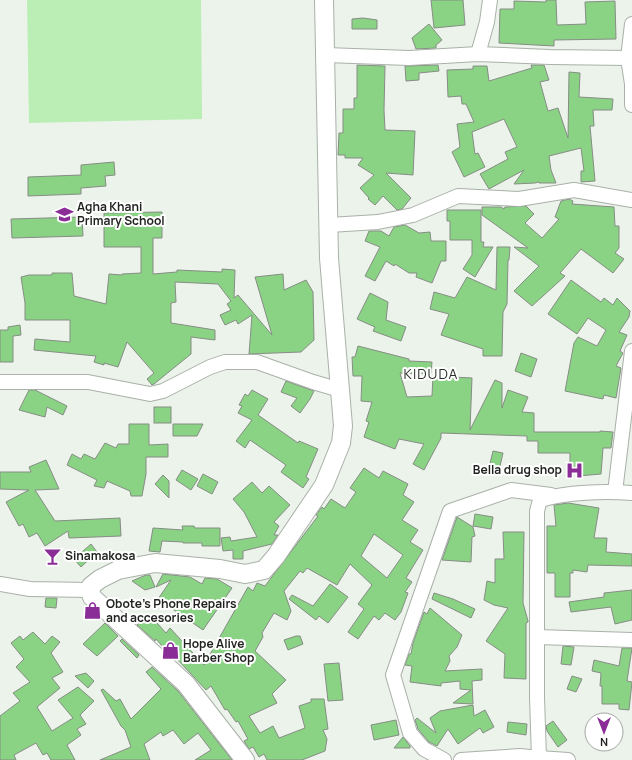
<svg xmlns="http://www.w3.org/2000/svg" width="632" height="760" font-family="Manrope,sans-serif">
  <rect width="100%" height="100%" fill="#ebf3ea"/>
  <polygon fill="#baeeb5" points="27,0 201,0 202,119 29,123"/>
  <g fill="#8ad284" stroke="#868d85" fill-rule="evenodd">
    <polygon points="431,0 463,0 465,25 434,28"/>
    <polygon points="546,0 556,0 557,25 586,24 585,2 615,1 616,39 554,40 554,46 499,43 500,9 514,9 514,1 546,2"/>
    <polygon points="363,18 377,20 377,29 352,29 352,19"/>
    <polygon points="429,24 442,40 436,45 436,48 416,49 412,38"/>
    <polygon points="357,65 385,66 384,110 385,130 415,131 413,175 386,173 411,198 402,209 397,210 383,196 375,205 368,199 369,198 360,188 374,175 358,165 363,158 345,158 345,155 338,155 339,133 343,133 343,109 354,109 354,98 357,98"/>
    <polygon points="438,65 439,71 419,73 419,80 406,81 405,66"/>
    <polygon points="531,65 544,65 549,80 540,82 548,111 558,108 568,138 569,72 580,73 579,97 613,99 612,110 593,110 594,126 590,126 595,181 581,182 581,171 584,171 581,148 549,156 551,170 556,183 539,183 539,182 535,183 514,184 524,170 489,189 480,174 508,159 505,152 517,147 504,119 472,132 475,154 478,153 485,167 464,177 452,152 460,147 457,124 474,122 466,104 462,104 461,96 448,97 447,70 473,69 473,66 487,66 489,81 532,68"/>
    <polygon points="114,162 115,175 105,176 106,186 81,188 81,194 28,196 28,177 81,175 81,165"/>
    <polygon points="569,199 573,201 572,204 614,207 615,226 619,226 619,248 615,253 624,259 613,273 581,249 560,273 565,276 532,306 514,291 539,266 514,247 528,248 482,215 482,207 501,207 504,209 505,207 526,206 534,214 525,223 542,238 559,219 555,217 561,201"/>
    <polygon points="447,210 481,210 481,242 484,242 483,247 493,247 475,277 463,269 472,255 472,240 450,240 450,221 447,221"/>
    <polygon points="162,212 162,238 153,238 153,274 177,272 177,270 222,272 222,269 235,270 234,298 238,295 272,335 255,277 283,274 284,290 306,280 313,292 314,340 301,352 249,354 252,315 238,324 236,320 225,325 220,315 231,310 227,304 231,301 218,284 175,282 176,302 171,303 171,323 215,330 215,340 191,337 191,354 154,384 152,385 147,379 154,373 127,342 118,367 104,363 104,365 94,362 96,356 34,350 35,339 70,342 70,320 25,320 25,303 21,277 29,275 52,275 52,273 72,273 74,296 106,304 109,274 122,275 122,274 141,273 141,247 104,247 104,213"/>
    <polygon points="82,217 83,236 12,238 11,219"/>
    <polygon points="405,225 419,233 430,232 431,241 446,241 446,261 441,261 432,283 416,277 417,273 409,273 395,264 394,266 386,261 375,281 365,276 380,247 365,241 369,231 381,231 389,236 394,227"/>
    <polygon points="497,247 510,247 509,260 508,260 507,304 503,312 502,356 483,356 483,349 441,335 449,314 430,309 434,292 455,298 467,277 496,290"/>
    <polygon points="571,280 601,302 604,298 613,305 617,298 630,311 629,317 619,332 627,335 620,351 623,353 616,366 621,368 616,398 604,395 603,399 565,391 574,343 578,337 597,346 606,330 588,318 577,334 548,314"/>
    <polygon points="370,293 388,302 386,320 406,327 401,341 373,331 375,327 357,319"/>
    <polygon points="20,325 21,335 13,336 13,362 0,362 0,330 8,330 8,327"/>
    <polygon points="358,346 409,359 409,361 432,362 431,374 400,373 407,397 432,396 433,376 472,378 470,430 495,380 502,383 502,408 508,390 528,397 522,412 534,413 534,432 600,432 600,431 613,432 611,448 603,448 601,474 578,476 578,467 570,467 570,453 538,453 538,441 527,441 527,436 441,433 441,438 424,470 413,464 424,444 399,439 395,449 364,437 369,422 366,421 372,402 361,401 362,376 353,376 352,357 355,357"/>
    <polygon points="521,353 537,359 531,377 515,371"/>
    <polygon points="286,381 314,391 310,399 300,413 291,406 297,398 281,392"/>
    <polygon points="29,390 35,390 67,406 63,415 47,407 45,417 19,410"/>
    <polygon points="252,390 268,399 258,415 298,443 299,441 318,449 306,477 309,479 303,488 281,472 286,465 250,440 245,448 236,441 252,420 238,413 242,406 239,405 245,394 248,396"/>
    <rect x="154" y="407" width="17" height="16"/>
    <polygon points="129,424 149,424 149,445 168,444 168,457 146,457 146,474 142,496 131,496 130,491 107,481 104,488 94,486 97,480 67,465 72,454 81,459 84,454 95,459 105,443 116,448 118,444 129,444"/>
    <polygon points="173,424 203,424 197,436 173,436"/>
    <polygon points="493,451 503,453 498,475 488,472"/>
    <polygon points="46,460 59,489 35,490 55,521 120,518 121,536 69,538 68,531 45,546 37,533 29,537 23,524 19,526 6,502 29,490 0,489 0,472 31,472 29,467"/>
    <path d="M364,468L379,478L383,471L408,484L403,495L414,502L402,520L418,530L410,542L423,550L406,578L412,582L405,592L408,593L401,612L395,620L385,613L379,620L374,616L358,639L348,632L364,609L358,604L372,585L350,564L337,585L307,568L303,573L300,571L284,591L291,611L287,620L274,613L262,633L263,637L255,651L286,680L272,694L277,703L249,716L260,733L273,726L279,738L305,728L299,706L311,702V699H324L328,729L323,730L327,739L325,751L302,760H267L264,754L259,757L253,747L249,749L244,741L248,739L238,721L236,722L227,709L225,710L211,686L206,690L192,675L176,658L170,655L156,639L155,641L137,625L149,614L166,633L170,628L204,665L248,587L253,591L257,583L265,586L318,516L316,515L322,507L324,509L331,499L345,508L356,492L350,488ZM374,534L403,555L387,578L361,556Z"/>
    <polygon points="182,470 198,479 191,490 176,480"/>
    <polygon points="203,474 218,482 212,494 197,486"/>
    <polygon points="163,475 169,481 169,498 155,484"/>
    <polygon points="252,482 262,493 269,486 290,505 274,522 279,526 274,535 278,535 272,544 243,551 243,559 233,559 233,550 223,551 221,538 230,537 231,541 257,537 244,512 233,499"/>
    <polygon points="568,503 599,508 594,538 607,538 606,552 632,554 632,566 588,565 587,572 573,570 573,573 570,573 570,597 555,597 555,573 547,573 547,526 556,526 554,505"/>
    <polygon points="475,514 493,517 491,529 473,526"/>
    <polygon points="457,517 473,527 475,536 472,537 471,562 442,560"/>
    <polygon points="182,526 194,526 195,528 220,528 220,546 202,546 202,543 183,543 183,542 162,541 160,552 149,551 153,528 183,530"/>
    <polygon points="503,532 524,532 523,603 528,621 528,622 526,623 526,679 504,678 505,654 486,641 508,608 494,605 484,600 487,581 495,583 495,559 504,559"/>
    <polygon points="91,544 97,552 81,567 74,559"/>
    <polygon points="163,574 190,577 202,584 205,578 217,579 232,588 203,630 158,599 171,580 156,587"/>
    <polygon points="146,575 150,575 155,587 145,590 132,581"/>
    <polygon points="330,584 348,597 328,623 319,616 316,620 289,599 292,595 313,606"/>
    <polygon points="632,590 632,620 615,624 611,607 571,612 569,602 604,597 604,593"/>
    <polygon points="434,593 453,599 475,609 471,618 432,599"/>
    <polygon points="46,598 57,598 56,608 45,607"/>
    <polygon points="430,608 462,635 457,647 449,656 450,661 445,671 482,669 482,680 472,681 473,704 453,703 471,690 460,689 460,681 441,683 441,686 410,682 412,666 405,665 409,654 411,654 413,643 424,612 427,614"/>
    <polygon points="105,623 118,636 97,656 83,644"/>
    <polygon points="33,632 45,644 52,636 60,642 51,653 63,672 52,678 60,688 37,707 52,731 73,718 58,700 78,687 94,701 80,715 86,724 77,729 81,735 67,745 75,760 51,760 47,753 43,755 36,743 14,755 16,760 0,760 0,716 20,701 13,693 30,682 16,667 24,659 11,643 20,636 23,640"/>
    <polygon points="296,636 300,636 303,644 288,650 284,640"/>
    <polygon points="122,639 139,655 137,658 120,641"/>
    <polygon points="563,646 574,647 571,665 561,664"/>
    <polygon points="622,648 632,648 627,681 632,682 629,710 619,709 619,704 602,704 602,686 600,686 601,673 592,671 594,660 619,666"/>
    <polygon points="339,663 343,700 328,701 324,664"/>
    <polygon points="152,667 178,691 232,760 195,760 211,750 198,733 184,744 173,730 163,736 161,732 144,744 150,760 100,760 131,747 125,730 121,726 101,690 103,689 116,701 120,699 131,719 161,689 146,672"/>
    <polygon points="86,673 94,681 88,688 75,676"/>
    <polygon points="572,676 582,679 576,692 567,689"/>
    <polygon points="473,705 474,716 485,710 494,727 483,733 480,728 458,744 448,729 437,746 429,742 418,729 415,720 417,718 436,733 430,718 440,711"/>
    <polygon points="396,720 399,735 374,740 371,725"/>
    <polygon points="553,721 567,740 558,747 547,731 546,726"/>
    <polygon points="508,722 527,724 526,735 507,732"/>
    <polygon points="403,737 410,746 410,748 394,748"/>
  </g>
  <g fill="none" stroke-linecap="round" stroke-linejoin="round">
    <defs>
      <g id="minor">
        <polyline points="632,24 628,58 632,84 632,105"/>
        <polyline points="478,54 487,22 490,0"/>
        <polyline points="326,55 409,58 478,54 550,57 628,58"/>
        <polyline points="329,225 378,222 413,215 458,196 519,199 574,190 632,200"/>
        <polyline points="0,382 88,382 150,394 163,391 210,367 225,362 257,362 313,382 340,390"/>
        <polyline points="615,492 632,351"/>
        <polyline points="0,584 30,589 90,590"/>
        <polyline points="537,637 632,640"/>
        <polyline points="539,758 568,760"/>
        <polyline points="444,760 424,749 410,733 393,675 450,511 511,490 551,495"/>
        <path d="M461,760L520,756L539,758L537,697V511L540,500C567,492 604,491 632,493"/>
      </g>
      <polyline id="tertiary" points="245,760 186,684 92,597 90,590 91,586 100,579 118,570 155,563 220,569 245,574 264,570 276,556 324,485 341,443 343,426 329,258 324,0"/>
    </defs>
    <use href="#minor" stroke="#a9b1a8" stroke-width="16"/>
    <use href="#tertiary" stroke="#a9b1a8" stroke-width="20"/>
    <use href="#minor" stroke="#fff" stroke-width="14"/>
    <use href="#tertiary" stroke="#fff" stroke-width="18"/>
  </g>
  <defs>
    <symbol id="school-bare" viewBox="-9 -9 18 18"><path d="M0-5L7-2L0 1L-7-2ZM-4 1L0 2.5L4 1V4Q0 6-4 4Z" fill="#8a2d97" stroke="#fff" stroke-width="2.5" paint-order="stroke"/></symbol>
    <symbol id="hospital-bare" viewBox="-9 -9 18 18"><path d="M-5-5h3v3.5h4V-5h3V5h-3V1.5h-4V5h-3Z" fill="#8a2d97" stroke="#fff" stroke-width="2.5" paint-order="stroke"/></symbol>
    <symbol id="bar-bare" viewBox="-9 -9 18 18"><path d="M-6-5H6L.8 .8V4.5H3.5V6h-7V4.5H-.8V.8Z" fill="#8a2d97" stroke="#fff" stroke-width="2.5" paint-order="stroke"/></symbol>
    <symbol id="shop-bare" viewBox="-9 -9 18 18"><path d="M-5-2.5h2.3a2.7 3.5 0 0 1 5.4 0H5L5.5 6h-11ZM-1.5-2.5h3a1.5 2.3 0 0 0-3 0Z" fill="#8a2d97" stroke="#fff" stroke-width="2.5" paint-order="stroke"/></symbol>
  </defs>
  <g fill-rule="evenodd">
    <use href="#school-bare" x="52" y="202" width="25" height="25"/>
    <use href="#hospital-bare" x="562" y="458" width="25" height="25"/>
    <use href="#bar-bare" x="40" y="544" width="25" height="25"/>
    <use href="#shop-bare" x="80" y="598" width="25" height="25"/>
    <use href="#shop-bare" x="158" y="638" width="25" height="25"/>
  </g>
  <g text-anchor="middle" stroke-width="4" stroke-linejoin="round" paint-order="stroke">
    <g font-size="12" font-weight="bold" fill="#1f221e" stroke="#fff" text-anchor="start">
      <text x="77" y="211">Agha Khani<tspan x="77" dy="14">Primary School</tspan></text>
      <text x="562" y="474" text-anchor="end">Bella drug shop</text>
      <text x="65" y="560">Sinamakosa</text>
      <text x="106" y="608">Obote's Phone Repairs<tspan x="106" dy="14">and accesories</tspan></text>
      <text x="183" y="648">Hope Alive<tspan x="183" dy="14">Barber Shop</tspan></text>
    </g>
    <g font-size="14" letter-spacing="1" fill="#282e28" stroke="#fff">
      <text x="431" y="379">KIDUDA</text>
    </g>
  </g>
  <g transform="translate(604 732) rotate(180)"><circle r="19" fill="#ffffff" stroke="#a5a7a5"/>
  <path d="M0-3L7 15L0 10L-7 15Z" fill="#8a2d97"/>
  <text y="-6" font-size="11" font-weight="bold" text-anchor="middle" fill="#1f221e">N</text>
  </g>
</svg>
